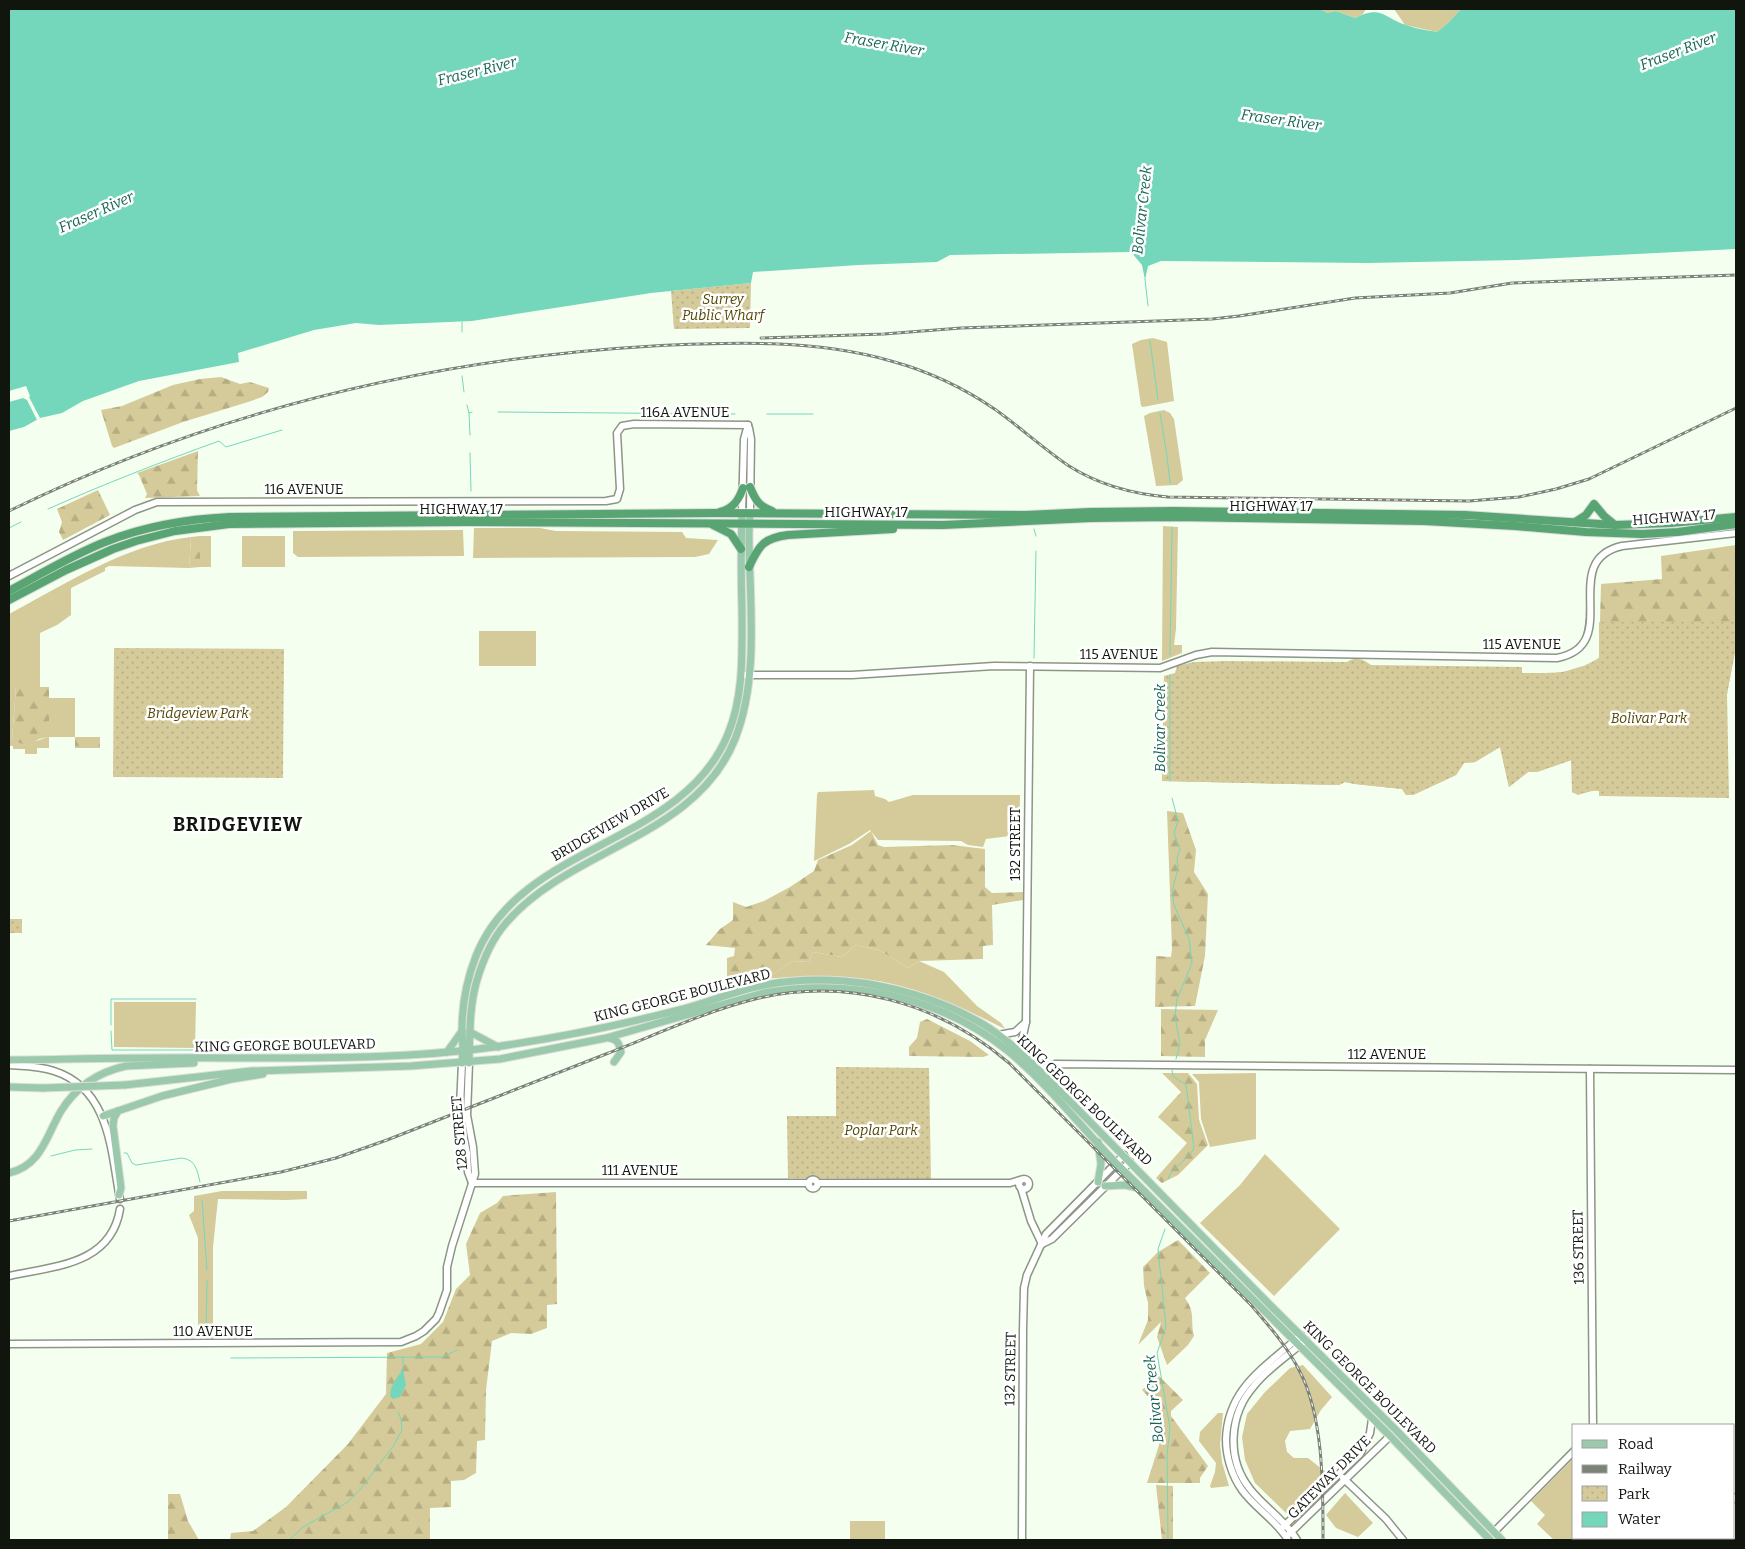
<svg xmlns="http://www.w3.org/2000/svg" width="1745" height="1549" font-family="Bitter,serif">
  <defs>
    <pattern id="forest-firs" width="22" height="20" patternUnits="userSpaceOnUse" patternTransform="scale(1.25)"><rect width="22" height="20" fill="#d5ca99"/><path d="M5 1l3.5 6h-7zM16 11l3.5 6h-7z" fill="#b6ad83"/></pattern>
    <pattern id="park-dots" width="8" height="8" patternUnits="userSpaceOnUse" patternTransform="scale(1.25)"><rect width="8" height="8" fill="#d5ca99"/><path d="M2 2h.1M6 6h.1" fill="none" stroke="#b6ad83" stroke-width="1.8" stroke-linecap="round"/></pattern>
  </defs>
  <rect width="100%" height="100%" fill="#f5fff0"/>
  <g fill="#d5ca99">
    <polygon points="1321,9 1366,9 1363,14 1355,18 1336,11 1327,13"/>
    <polygon points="1394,9 1461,9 1448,23 1437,32 1405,25"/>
    <polygon points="1153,338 1167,342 1174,401 1143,407 1141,406 1132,344 1141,340"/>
    <polygon points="1164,410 1170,413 1174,419 1183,480 1177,485 1156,486 1144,416 1150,413"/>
    <polygon points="1163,526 1178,527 1176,629 1174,645 1182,645 1182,653 1162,661"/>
    <polygon points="474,528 540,528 556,531 682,532 686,538 718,540 709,554 695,557 473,558"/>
    <polygon points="463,530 464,556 298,557 293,553 293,531"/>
    <rect x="200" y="536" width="11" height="31"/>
    <rect x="242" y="536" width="43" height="31"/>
    <path d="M191,537L189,568L109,566L105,568V571L71,588V615L57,625L40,633V687H16L12,739L25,745L48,737L49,698H75V737H49V748H37V754H25V749H13V746H9V614C66,584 126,544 191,537Z"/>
    <rect x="479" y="631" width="57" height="35"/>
    <polygon points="874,790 875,796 885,799 889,802 913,795 1020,795 1019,835 986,839 983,847 968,845 961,841 878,840 870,830 849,844 814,861 817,795 818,792"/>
    <path d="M856,945L879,950L908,968L919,961L944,972L977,1006L1001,1023L1005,1029C958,1005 910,983 856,978C819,974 782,978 745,980L775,973L793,961L809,962L813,952L842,957Z"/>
    <polygon points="114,1002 196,1002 195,1048 114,1047"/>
    <polygon points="1256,1073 1256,1139 1210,1147 1201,1119 1199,1082 1192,1074"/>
    <polygon points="1265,1154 1340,1229 1274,1296 1200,1223 1240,1185"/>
    <polygon points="222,1191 307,1191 307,1199 287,1200 218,1199 213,1247 213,1339 198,1338 198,1238 189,1215 194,1211 194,1196"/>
    <polygon points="1303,1365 1332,1397 1321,1410 1310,1429 1290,1431 1285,1441 1287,1452 1294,1458 1308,1458 1327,1473 1287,1514 1255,1483 1245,1460 1242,1437 1247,1414 1265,1392 1290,1368"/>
    <polygon points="1218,1413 1223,1413 1220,1444 1222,1462 1229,1486 1211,1488 1210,1486 1215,1472 1216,1463 1199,1441 1200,1432"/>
    <polygon points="1574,1458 1574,1538 1584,1538 1582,1540 1554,1540 1537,1524 1545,1515 1531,1501"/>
    <polygon points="1345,1493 1373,1523 1358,1537 1336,1528 1326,1515"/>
    <rect x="850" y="1521" width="35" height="19"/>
    <polygon points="1594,1538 1673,1538 1674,1539 1594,1540"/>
  </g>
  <g fill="url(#forest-firs)">
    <polygon points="221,377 240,384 250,382 269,388 268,392 262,397 248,402 183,422 114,448 112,446 101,410 122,406 173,385 200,379"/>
    <polygon points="198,451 197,490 200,496 145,498 147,494 139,475 137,473"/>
    <polygon points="98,490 110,515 63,540 59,532 62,522 57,509"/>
    <polygon points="200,536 200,567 189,568 191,537"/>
    <polygon points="1736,545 1736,646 1727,694 1603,792 1594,790 1578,795 1572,792 1572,760 1537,772 1528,772 1509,787 1500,747 1475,762 1464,763 1456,775 1413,795 1406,795 1402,789 1355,784 1345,782 1339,785 1162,781 1164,676 1178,673 1560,673 1586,665 1599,658 1601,584 1662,579 1661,556"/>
    <polygon points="16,687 49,687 49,737 39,739 30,745 25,745 12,740"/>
    <rect x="75" y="737" width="25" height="11"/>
    <polygon points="1167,811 1183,813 1196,850 1194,872 1208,894 1205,956 1195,1006 1155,1007 1156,956 1171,957 1172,949"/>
    <polygon points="871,831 878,845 884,847 952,845 985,849 985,887 992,893 1023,892 1023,900 992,905 993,945 983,946 983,959 919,961 908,968 879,950 856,945 842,957 813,952 809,962 793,961 775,973 727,983 727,958 734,956 735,948 706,945 720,929 733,920 733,902 746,907 764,901 790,887 814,871 818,860 852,845"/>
    <polygon points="1161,1009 1218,1010 1205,1040 1205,1057 1161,1056"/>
    <polygon points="927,1019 970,1041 989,1055 983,1057 909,1056 909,1047 917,1038 920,1022"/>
    <polygon points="1162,1073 1188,1073 1197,1084 1199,1120 1208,1145 1178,1175 1162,1183 1156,1178 1187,1143 1158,1117 1181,1092"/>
    <polygon points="556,1192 557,1304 547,1305 547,1328 531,1334 511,1333 492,1341 486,1390 485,1440 477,1441 476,1473 464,1480 451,1481 451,1507 430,1508 430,1540 230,1540 231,1533 253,1531 286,1507 348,1444 386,1394 387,1353 421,1344 443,1322 456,1289 470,1275 466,1244 480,1213 497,1203 503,1196"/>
    <path d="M1178,1240L1210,1273L1185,1298C1196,1314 1190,1319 1194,1336L1188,1345L1167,1365L1157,1337L1161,1322L1138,1345L1148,1320V1303L1144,1286L1143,1267L1158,1252Z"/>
    <polygon points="1158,1375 1183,1400 1171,1411 1171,1416 1208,1466 1200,1478 1200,1483 1147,1483 1159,1445 1161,1410 1142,1390"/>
    <polygon points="1156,1485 1173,1486 1173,1540 1162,1540"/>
    <polygon points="168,1494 180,1494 188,1521 199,1540 168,1540"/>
  </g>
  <g fill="url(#park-dots)">
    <polygon points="751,283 750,328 674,329 671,291"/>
    <path d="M1599,622H1736V647L1727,694L1729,798L1599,796V791C1589,789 1581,796 1572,792L1571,760L1537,772H1528L1509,787L1500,747L1475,762L1464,763L1456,775L1413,795H1406L1402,789L1355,784L1345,782L1339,785L1162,781L1164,676L1175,673L1177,666L1194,662L1226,661L1347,662C1356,656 1363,659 1371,665L1522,667V673C1548,673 1577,675 1599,658Z"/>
    <polygon points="114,648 284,649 283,778 113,777"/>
    <rect x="9" y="919" width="13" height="14"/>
    <polygon points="836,1067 929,1068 931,1179 788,1178 787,1116 836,1116"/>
  </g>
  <g fill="#74d7bb">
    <path d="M9,9H1321L1327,13L1336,11L1355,18C1382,5 1382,17 1406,25C1416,29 1427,30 1437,32L1448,23L1461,9H1736V249L1518,260L1367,263L1161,261L1148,266L1145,280L1142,265L1131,252L950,255L937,262L858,265L753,272L751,283L651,293L472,321L379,325L356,323L314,330L238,353L239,362L139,381L83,401L62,413L40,418L24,427L9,431Z"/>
    <path d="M403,1369L406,1385L400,1397L393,1399L390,1396C390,1385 397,1378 403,1369Z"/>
  </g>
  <polygon fill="#f5fff0" points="26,386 30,396 29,397 40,418 37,420 27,400 23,398 9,402 9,391"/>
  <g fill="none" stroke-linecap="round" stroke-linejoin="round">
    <g stroke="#74d7bb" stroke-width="1">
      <polyline points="1145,279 1148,306"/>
      <polyline points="462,322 462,332"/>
      <polyline points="1150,341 1158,400"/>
      <polyline points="462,376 464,392"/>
      <polyline points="467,405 469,413 472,412"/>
      <polyline points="498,412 735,414"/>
      <polyline points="469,413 470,435"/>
      <polyline points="1160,413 1167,456 1170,483"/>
      <polyline points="767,414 813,414"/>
      <polyline points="470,453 471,491"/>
      <path d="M48,509C104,484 161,462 219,441L226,447L282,430"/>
      <polyline points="9,528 21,522"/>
      <polyline points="1034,529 1036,536"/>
      <polyline points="1170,655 1172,527"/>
      <polyline points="1034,658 1036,551"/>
      <polyline points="1170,675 1170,781"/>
      <polyline points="1172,798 1178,821 1174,833 1180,849 1177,858 1178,869 1172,891 1174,905 1189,939 1192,963 1177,999 1175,1016 1180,1044 1176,1059"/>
      <polyline points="111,1025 111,999 196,999"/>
      <polyline points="111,1031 112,1050 196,1050"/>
      <path d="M124,1153H127L132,1163L136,1165L182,1158C196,1160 197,1170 200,1182"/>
      <polyline points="51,1156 75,1150 92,1149"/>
      <path d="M1168,1179C1172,1166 1188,1161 1194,1148L1186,1085L1173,1076L1172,1070"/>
      <polyline points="202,1200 207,1270"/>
      <polyline points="1165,1229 1158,1249 1166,1327 1157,1353 1170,1428 1167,1455 1168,1540"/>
      <polyline points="206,1333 207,1281"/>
      <polyline points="231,1358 443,1357 457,1350"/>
      <polyline points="403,1369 403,1357"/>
      <polyline points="289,1540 303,1527 348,1502 363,1486 394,1445 402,1430 401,1419 398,1412"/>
    </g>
    <defs>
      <g id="secondary">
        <polyline points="749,428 751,439 750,513"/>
        <polyline points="742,513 744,439 748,425"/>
        <polyline points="9,576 135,510 157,502 606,501 617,499 620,489 617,433 622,426 634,424 748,425"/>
        <path d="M742,675H852L994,666L1160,668L1196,655L1212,652L1557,658C1625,645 1556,561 1622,546L1736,533"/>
        <polyline points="998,1035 1015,1032 1026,1022"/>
        <polyline points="1023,1055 1022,1040 1026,1022 1030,666"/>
        <polyline points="462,1063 460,1107 461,1124 467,1153 468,1172 472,1183"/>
        <path d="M9,1065C24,1066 40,1066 54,1071C110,1089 111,1151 120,1199"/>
        <polyline points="1590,1069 1593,1425"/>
        <polyline points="1039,1070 1055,1064 1736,1070"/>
        <circle cx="1024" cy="1184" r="5"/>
        <circle cx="813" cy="1184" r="4.5"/>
        <polyline points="472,1183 809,1183"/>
        <polyline points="818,1183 1010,1183 1020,1180"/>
        <polyline points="1021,1188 1031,1221 1042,1244"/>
        <polyline points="1042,1244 1052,1239 1130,1162"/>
        <path d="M9,1276C54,1266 111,1265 120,1209"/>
        <polyline points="9,1344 401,1342 416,1336 424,1331 436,1319 439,1313 447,1290 447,1267 452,1246 475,1174 473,1147 467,1115 469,1063"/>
        <polyline points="1343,1478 1386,1519 1403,1540"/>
        <polyline points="1734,1499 1736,1497"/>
        <polyline points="1283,1527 1360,1454 1370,1433 1372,1419"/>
        <polyline points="1494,1532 1574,1451"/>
        <polyline points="1289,1534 1390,1436"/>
        <polyline points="1022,1540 1023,1330 1024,1288 1027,1275 1046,1234 1124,1155"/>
        <path d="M1288,1540C1277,1521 1255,1508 1242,1490C1232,1476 1226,1457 1226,1439C1228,1387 1266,1367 1301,1335"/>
        <path d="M1297,1540C1285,1520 1264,1507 1250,1489C1226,1459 1229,1414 1254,1386C1268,1368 1289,1355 1306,1340"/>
        <polyline points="1683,1540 1686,1538"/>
      </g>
      <g id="primary">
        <polyline points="470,1032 498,1047"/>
        <path d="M609,1038C618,1039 619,1044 621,1052L614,1062"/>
        <polyline points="447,1052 462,1031"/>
        <path d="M9,1060C82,1059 155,1057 228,1058C316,1058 406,1059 494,1047C558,1038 621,1025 683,1009C710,1002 737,990 765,985C791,980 818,979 844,981C891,985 940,999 981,1023C1003,1036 1021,1053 1039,1070L1270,1305L1397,1431L1502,1540"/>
        <path d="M462,1063C463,1052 463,1041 462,1030C462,1005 467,979 476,956C521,842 682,847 728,734C744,695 742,653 742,612C741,579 741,546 742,513"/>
        <path d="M469,1063C470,1035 469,1007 477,980C483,960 492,939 506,923C570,848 696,838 735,739C760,676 749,599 749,533L750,513"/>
        <path d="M125,1085L251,1071L411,1066L500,1059L606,1038L763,993C848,978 940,996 1008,1051C1048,1084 1080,1126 1116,1163L1390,1436L1490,1540"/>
        <polyline points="9,1087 43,1088"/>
        <polyline points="118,1111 114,1118 113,1126 121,1188 119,1195"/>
        <polyline points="103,1116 162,1096 232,1079 263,1074"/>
        <path d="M9,1173C42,1165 46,1136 61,1111C76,1087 98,1072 126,1066L194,1063"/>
        <polyline points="1098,1182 1101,1164 1098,1142"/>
        <polyline points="1105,1186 1125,1185 1139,1188"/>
      </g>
      <g id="highway">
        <path d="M750,487C755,500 759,506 772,511"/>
        <path d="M720,512C733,509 739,500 743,488"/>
        <polyline points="1575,522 1586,515 1594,504 1604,516 1615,525"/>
        <polyline points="713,525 731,534 741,549"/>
        <path d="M749,567C759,545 764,538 788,535L893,529"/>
        <path d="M9,591C41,574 72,555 105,542C145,526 188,519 230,517L715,513L1026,515L1090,512L1173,511L1465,515L1615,525L1671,523L1736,517"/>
        <polyline points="9,600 66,570 113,549 136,541 175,531 229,524 466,522 943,525 1091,518 1174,517 1424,521 1515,526 1586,532 1642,534 1678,532 1736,524"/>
      </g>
    </defs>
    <use href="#secondary" stroke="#8b9685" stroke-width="9"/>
    <use href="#primary" stroke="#dededd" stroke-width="9"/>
    <use href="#highway" stroke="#dededd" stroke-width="10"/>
    <use href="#secondary" stroke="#fff" stroke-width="6"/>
    <use href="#primary" stroke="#9bc9ab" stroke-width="7"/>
    <use href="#highway" stroke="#58a573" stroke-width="8"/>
    <defs>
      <g id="rail">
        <polyline points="761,338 884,334 961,328 1212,319 1239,316 1355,298 1450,293 1512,283 1736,275"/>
        <path d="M9,511C211,412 428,359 653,346C729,342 816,339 891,361C928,371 964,388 996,410C1021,428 1044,449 1069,466C1099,485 1133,494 1168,497L1469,501L1519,497L1556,489L1589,479L1736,408"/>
        <path d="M9,1221L281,1172L336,1158L387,1140C460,1111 533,1083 606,1054C655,1035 704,1012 755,999C847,977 938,1002 1009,1063L1251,1305C1269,1326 1287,1346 1299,1370C1324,1416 1323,1489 1323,1540"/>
      </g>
    </defs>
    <use href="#rail" stroke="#7b8278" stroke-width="3"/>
    <use href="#rail" stroke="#fff" stroke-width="1" stroke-dasharray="4" stroke-linecap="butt"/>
    <defs>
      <polyline id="primary-bridge" points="43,1088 125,1085"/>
    </defs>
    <use href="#primary-bridge" stroke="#dededd" stroke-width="9" stroke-linecap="butt"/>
    <use href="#primary-bridge" stroke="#9bc9ab" stroke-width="7"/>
  </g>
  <g text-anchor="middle" stroke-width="5" stroke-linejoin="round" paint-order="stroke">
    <g font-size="14" font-style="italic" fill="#544705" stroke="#fff">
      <text x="723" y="304">Surrey<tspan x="723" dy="16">Public Wharf</tspan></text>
      <text x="198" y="718">Bridgeview Park</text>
      <text x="1649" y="723">Bolivar Park</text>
      <text x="881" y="1135">Poplar Park</text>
    </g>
    <g font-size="14" fill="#10150e" stroke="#fff">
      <text x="685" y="417">116A AVENUE</text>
      <text x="304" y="494">116 AVENUE</text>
      <text x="1271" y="511">HIGHWAY 17</text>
      <text x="461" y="514">HIGHWAY 17</text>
      <text x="866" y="517">HIGHWAY 17</text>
      <text transform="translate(1674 517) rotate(-4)" y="5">HIGHWAY 17</text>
      <text x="1522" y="649">115 AVENUE</text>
      <text x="1119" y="659">115 AVENUE</text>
      <text transform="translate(610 824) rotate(-30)" y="5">BRIDGEVIEW DRIVE</text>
      <text transform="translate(1015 844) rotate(-90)" y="5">132 STREET</text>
      <text transform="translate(682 995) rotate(-14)" y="5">KING GEORGE BOULEVARD</text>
      <text transform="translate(285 1045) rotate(-1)" y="5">KING GEORGE BOULEVARD</text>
      <text x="1387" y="1059">112 AVENUE</text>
      <text transform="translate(1085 1100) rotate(44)" y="5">KING GEORGE BOULEVARD</text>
      <text transform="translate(459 1133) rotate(-95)" y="5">128 STREET</text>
      <text x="640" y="1175">111 AVENUE</text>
      <text transform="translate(1578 1247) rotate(-91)" y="5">136 STREET</text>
      <text x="213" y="1336">110 AVENUE</text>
      <text transform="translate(1010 1369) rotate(-89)" y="5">132 STREET</text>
      <text transform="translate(1370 1387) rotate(45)" y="5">KING GEORGE BOULEVARD</text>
      <text transform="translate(1329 1477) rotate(-45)" y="5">GATEWAY DRIVE</text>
    </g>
    <g font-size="15" font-style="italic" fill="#186654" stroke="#fff">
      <text transform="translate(884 44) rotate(10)" y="5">Fraser River</text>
      <text transform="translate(1678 51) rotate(-21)" y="5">Fraser River</text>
      <text transform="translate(477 71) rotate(-14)" y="5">Fraser River</text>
      <text transform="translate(1281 120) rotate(8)" y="5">Fraser River</text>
      <text transform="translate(1142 210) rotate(-84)" y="5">Bolivar Creek</text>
      <text transform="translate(96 212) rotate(-24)" y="5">Fraser River</text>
      <text transform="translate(1160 728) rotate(-90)" y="5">Bolivar Creek</text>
      <text transform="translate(1154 1399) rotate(-96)" y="5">Bolivar Creek</text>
    </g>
    <g font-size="19" font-weight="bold" letter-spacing="1" fill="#10150e" stroke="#fff">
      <text x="238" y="831">BRIDGEVIEW</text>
    </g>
  </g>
  <rect width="1745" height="1549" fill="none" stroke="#10150e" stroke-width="20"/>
  <rect x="1572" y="1424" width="162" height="115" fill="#ffffff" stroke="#9fa19f"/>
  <rect x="1582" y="1440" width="25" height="8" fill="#9bc9ab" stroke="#9fa19f"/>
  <text x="1618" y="1449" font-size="15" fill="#10150e">Road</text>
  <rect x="1582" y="1465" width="25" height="8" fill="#7b8278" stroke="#9fa19f"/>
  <text x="1618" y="1474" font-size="15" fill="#10150e">Railway</text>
  <rect x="1582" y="1486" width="25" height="15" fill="url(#park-dots)" stroke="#9fa19f"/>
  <text x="1618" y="1499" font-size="15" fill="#10150e">Park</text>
  <rect x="1582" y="1512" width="25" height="15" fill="#74d7bb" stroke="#9fa19f"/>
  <text x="1618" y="1524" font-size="15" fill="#10150e">Water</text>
</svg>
